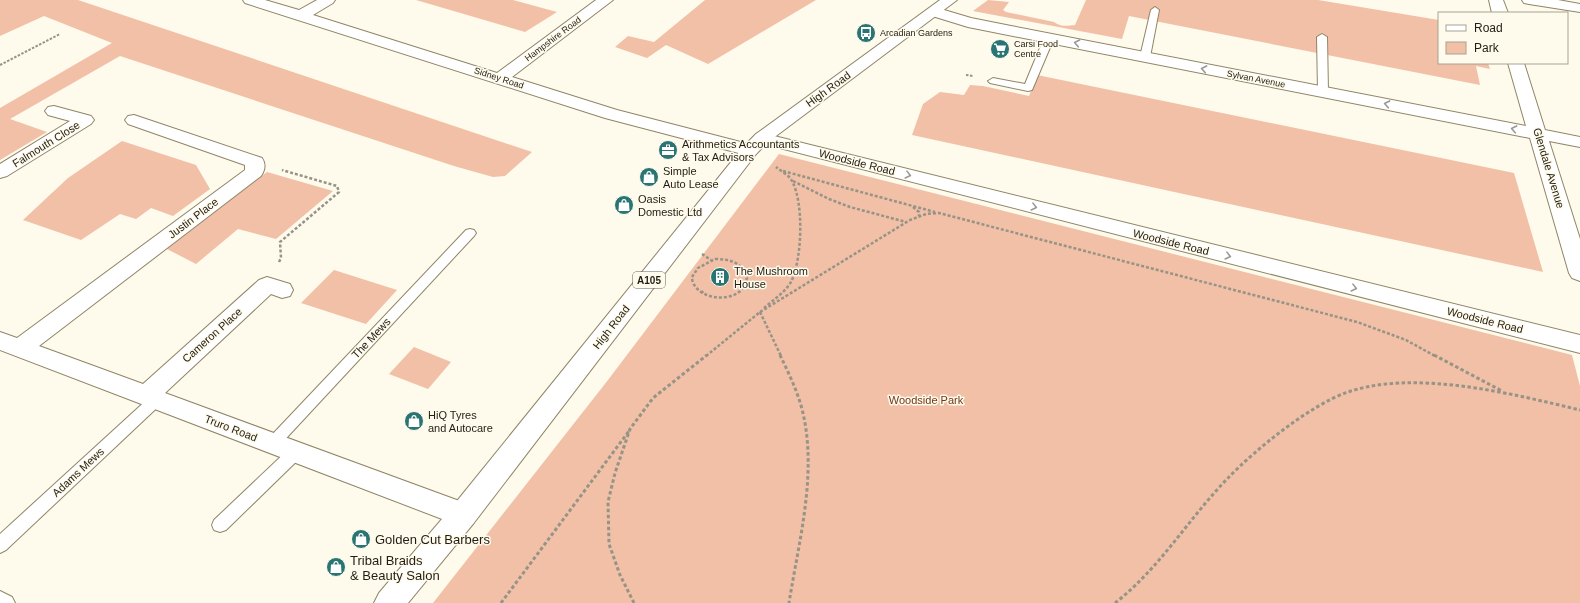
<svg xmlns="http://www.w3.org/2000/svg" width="1580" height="603" font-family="Helvetica,sans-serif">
  <rect width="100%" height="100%" fill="#fefaec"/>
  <g fill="#f1c0a7">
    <polygon points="0,0 78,0 532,152 505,176 493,177 454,166 120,56 10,119 47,132 0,160 0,108 112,43 44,16 0,36"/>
    <polygon points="416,0 513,0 557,12 525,32"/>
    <polygon points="705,0 816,0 708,64 666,45 647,58 615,47 628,36 654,42"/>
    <path d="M988,0L1009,2L1003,10L1006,12L1054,22C1060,27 1068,26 1075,25L1086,0H1318L1439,20V63H1488L1490,69L1476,66L1480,85L1129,16L1122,39L973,11Z"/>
    <polygon points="1037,75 1514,173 1543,272 912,135 923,104 940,92 964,95 970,85 983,86 1029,96"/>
    <polygon points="122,141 196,165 210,189 173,216 151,208 136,219 120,214 81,240 23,220 68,178"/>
    <polygon points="779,154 1572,355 1580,386 1580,603 433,603 608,380"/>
    <polygon points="267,172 333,191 276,239 238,229 196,264 167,249"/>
    <polygon points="334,270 397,290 366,324 301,303"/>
    <polygon points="414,347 451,362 428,389 389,374"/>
  </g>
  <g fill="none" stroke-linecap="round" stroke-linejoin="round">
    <defs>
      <g id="lane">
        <polygon points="1155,7 1159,10 1150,57 1145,60 1140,57 1151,10"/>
        <polygon points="1322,34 1327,37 1328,92 1323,95 1318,92 1317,37"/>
        <polygon points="1049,35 1054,38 1032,90 1028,91 990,83 988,81 993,78 1025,84 1044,38"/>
        <polygon points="470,229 474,230 476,233 474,236 278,447 273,449 268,447 266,443 268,439 466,230"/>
        <polygon points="156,394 161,396 163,400 161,404 6,550 0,553 0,534 151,396"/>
        <polygon points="296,446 301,447 304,452 301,457 226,530 220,532 214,530 212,525 214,520 291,447"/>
        <polygon points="0,591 12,597 15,603 0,603"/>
      </g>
      <g id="street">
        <polygon points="243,0 265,0 299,10 317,0 335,0 333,3 313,15 497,73 596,0 613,0 512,77 617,110 756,146 759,150 756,154 750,156 605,118 245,3"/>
        <polygon points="1489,0 1503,0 1508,13 1492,13"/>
        <polygon points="1522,0 1558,0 1580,4 1580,12 1529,4 1524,3"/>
        <polygon points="934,7 971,18 1011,26 1526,126 1508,63 1524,63 1545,130 1580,137 1580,147 1549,141 1580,239 1580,281 1572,278 1569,273 1530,138 968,27 929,15 926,12 929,9"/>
        <polygon points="54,106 91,116 94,120 91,124 7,176 0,178 0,164 70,121 48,115 45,111 48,107"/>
        <path d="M134,115L262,158C266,164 265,170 261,176L39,346L143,384L259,280L267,277L290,284L293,290L290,296L282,298L271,294L165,393L473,506L477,515L473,524L463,527L0,350V332L17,338L245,170V165L128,124L125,120L128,116Z"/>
        <polygon points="762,133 1580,335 1580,353 756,142 753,138 756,134"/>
      </g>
      <polygon id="primary" points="940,0 957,0 768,142 756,154 473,524 408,603 374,603 379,593 453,506 744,146 756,134"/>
    </defs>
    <use href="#lane" stroke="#908566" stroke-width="2"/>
    <use href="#street" stroke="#908566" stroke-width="2"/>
    <use href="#primary" stroke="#908566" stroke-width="2"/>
    <g stroke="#979386" stroke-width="2" stroke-dasharray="2.5 1.5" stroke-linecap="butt">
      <polyline points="0,65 60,34"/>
      <polyline points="966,75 973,76"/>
    </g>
    <g stroke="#979386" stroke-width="2.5" stroke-dasharray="3 2" stroke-linecap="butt">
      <polyline points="783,171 935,212"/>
      <polyline points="793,181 829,199 850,207 906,222"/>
      <polyline points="913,207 919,212 919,216"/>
      <polyline points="702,254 711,260"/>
      <path d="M715,259C730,259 742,262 747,278C745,282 743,289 739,292C727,301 704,299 695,286C693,284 692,280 692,277L698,268Z"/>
      <polyline points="279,262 281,258 280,242 339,192 337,186 282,170"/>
      <polyline points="701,293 705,290"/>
      <path d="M764,308C773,300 787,291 792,280C802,257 804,203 792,181C789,175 781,171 776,167"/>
      <polyline points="760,312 910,220 926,214 939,213 1357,322 1406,340 1435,356"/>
      <polyline points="760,312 781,356"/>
      <polyline points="706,356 760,312"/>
    </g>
    <g stroke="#979386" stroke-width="3" stroke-dasharray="3.5 2.5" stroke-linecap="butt">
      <path d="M780,355C788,372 797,390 802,409C818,472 799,540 789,603"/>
      <polyline points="1434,355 1502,391"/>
      <polyline points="501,603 629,431"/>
      <polyline points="634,603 620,575 609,544 608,502 615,473 630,429 653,398 707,355"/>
      <path d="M1115,603C1160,568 1189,518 1228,478C1256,449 1310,405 1348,392C1415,369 1513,394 1580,410"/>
    </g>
    <use href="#lane" fill="#fff" fill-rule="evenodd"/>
    <use href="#street" fill="#fff" fill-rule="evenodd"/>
    <use href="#primary" fill="#fff" fill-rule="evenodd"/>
  </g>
  <defs><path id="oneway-chevron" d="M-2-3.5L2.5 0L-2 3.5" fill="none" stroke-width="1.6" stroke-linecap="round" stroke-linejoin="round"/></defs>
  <g stroke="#9c9994">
    <use href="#oneway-chevron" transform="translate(1077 43) rotate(-169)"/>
    <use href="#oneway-chevron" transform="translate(1204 69) rotate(-169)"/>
    <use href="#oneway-chevron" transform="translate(1387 104) rotate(-169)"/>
    <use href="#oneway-chevron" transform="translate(1514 129) rotate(-169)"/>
    <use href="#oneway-chevron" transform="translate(908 175) rotate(14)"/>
    <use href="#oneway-chevron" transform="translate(1034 207) rotate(14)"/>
    <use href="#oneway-chevron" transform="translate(1228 256) rotate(14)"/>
    <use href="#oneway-chevron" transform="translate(1354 288) rotate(14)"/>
  </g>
  <defs>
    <symbol id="bus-disc" viewBox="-11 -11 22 22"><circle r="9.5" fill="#2a7474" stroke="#fefaec"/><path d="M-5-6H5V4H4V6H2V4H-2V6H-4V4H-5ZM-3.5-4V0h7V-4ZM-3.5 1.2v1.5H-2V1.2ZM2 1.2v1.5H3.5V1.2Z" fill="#fff"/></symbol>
    <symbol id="supermarket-disc" viewBox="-11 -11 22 22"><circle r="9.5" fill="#2a7474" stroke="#fefaec"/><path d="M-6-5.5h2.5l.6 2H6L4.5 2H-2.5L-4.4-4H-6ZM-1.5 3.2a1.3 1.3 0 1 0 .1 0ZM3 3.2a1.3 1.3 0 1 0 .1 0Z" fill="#fff"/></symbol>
    <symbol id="office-disc" viewBox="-11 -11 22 22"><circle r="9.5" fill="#2a7474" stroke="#fefaec"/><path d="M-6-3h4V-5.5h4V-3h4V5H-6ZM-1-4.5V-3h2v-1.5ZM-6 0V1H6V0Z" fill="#fff"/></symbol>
    <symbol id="shop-disc" viewBox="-11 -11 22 22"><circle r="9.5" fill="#2a7474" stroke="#fefaec"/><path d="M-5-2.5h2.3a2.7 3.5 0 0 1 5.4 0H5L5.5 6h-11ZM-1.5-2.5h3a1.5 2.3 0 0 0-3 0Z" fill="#fff"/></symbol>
    <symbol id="building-disc" viewBox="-11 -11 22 22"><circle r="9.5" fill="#2a7474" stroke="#fefaec"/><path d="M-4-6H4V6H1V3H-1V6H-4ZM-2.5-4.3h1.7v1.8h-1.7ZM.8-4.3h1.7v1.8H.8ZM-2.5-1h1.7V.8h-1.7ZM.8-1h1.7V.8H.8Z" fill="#fff"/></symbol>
  </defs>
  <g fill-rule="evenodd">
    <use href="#bus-disc" x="855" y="22" width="22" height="22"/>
    <use href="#supermarket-disc" x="989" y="38" width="22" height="22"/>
    <use href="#office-disc" x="657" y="139" width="22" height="22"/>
    <use href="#shop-disc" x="638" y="166" width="22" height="22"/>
    <use href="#shop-disc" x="613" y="194" width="22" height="22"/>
    <use href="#building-disc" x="709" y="266" width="22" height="22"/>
    <use href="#shop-disc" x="403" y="410" width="22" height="22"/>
    <use href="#shop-disc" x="350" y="528" width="22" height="22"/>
    <use href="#shop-disc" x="325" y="556" width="22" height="22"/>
  </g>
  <g text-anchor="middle" stroke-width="3" stroke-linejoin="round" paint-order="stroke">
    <g font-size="9" fill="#221d11" stroke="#fefaec" text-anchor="start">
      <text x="880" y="36">Arcadian Gardens</text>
      <text x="1014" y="47">Carsi Food<tspan x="1014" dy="10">Centre</tspan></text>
    </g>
    <g font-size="9" fill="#221d11" stroke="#fefaec">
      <text transform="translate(553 39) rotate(-37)" y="3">Hampshire Road</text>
      <text transform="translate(499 78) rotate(18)" y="3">Sidney Road</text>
      <text transform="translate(1256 79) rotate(11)" y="3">Sylvan Avenue</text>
    </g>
    <rect fill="#fefaec" stroke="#645f53" stroke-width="1" x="633" y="272" width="32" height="16" rx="3"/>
    <g font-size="10" font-weight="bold" fill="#221d11">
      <text x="649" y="284">A105</text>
    </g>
    <g font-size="11" fill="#221d11" stroke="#fefaec">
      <text transform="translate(828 89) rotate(-36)" y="4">High Road</text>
      <text transform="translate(46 144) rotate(-32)" y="4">Falmouth Close</text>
      <text transform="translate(857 162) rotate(14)" y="4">Woodside Road</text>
      <text transform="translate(1549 168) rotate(73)" y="4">Glendale Avenue</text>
      <text transform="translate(193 218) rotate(-37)" y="4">Justin Place</text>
      <text transform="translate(1171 242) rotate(14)" y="4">Woodside Road</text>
      <text transform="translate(1485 320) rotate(14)" y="4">Woodside Road</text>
      <text transform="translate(611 327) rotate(-52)" y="4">High Road</text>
      <text transform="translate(212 335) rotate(-42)" y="4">Cameron Place</text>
      <text transform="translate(371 338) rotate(-47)" y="4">The Mews</text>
      <text transform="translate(231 428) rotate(21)" y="4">Truro Road</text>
      <text transform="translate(78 472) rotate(-43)" y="4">Adams Mews</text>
    </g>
    <g font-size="11" fill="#221d11" stroke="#fefaec" text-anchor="start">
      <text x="682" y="148">Arithmetics Accountants<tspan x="682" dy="13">&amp; Tax Advisors</tspan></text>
      <text x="663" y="175">Simple<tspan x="663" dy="13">Auto Lease</tspan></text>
      <text x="638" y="203">Oasis<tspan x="638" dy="13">Domestic Ltd</tspan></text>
      <text x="734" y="275">The Mushroom<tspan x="734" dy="13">House</tspan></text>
      <text x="428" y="419">HiQ Tyres<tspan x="428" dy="13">and Autocare</tspan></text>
    </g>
    <g font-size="11" fill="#703715" stroke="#fefaec">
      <text x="926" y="404">Woodside Park</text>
    </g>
    <g font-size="13" fill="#221d11" stroke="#fefaec" text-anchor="start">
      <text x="375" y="544">Golden Cut Barbers</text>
      <text x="350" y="565">Tribal Braids<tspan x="350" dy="15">&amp; Beauty Salon</tspan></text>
    </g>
  </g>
  <rect x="1438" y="12" width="130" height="52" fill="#fefaec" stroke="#a6a294"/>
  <rect x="1446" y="25" width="20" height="6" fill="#ffffff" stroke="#a6a294"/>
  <text x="1474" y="32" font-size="12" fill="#221d11">Road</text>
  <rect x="1446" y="42" width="20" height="12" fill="#f1c0a7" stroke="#a6a294"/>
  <text x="1474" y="52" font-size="12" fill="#221d11">Park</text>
</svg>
